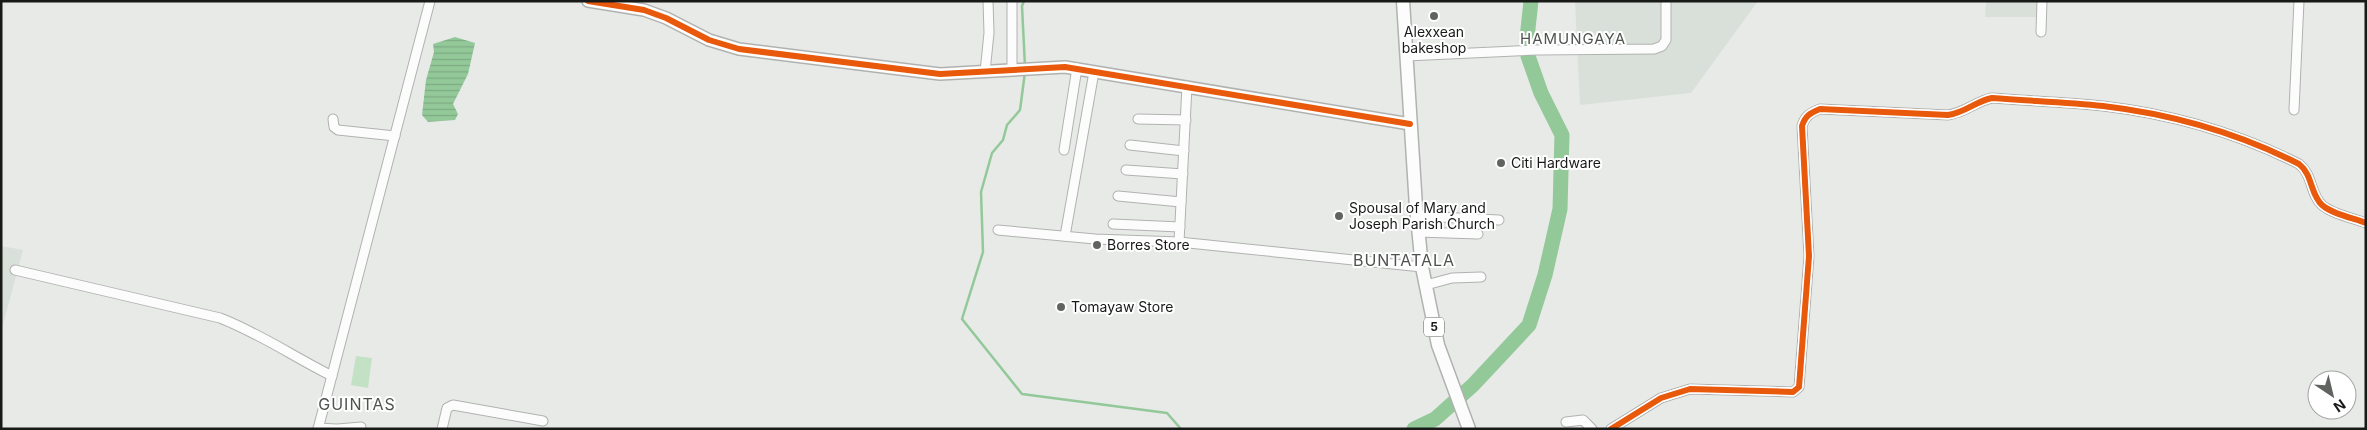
<svg xmlns="http://www.w3.org/2000/svg" width="2367" height="430" font-family="Inter,sans-serif">
  <defs>
    <pattern id="water-rules" width="6" height="5" patternUnits="userSpaceOnUse" patternTransform="scale(1.25)"><rect width="6" height="5" fill="#93c899"/><path d="M0 2.5h6" fill="none" stroke="#7eab83"/></pattern>
  </defs>
  <rect width="100%" height="100%" fill="#e8eae8"/>
  <g fill="#d9e0d9">
    <polygon points="1575,1 1758,1 1691,93 1580,105"/>
    <polygon points="1986,1 2038,1 2038,17 1985,17"/>
    <polygon points="1,246 23,250 2,328 1,328"/>
  </g>
  <polygon fill="#c3e1c5" points="356,356 372,358 368,388 351,385"/>
  <polygon fill="url(#water-rules)" points="455,37 475,43 468,74 453,104 458,114 455,120 428,122 422,115 426,80 434,52 433,44"/>
  <g fill="none" stroke-linecap="round" stroke-linejoin="round">
    <g stroke="#93c899" stroke-width="2.5">
      <polyline points="1024,1 1022,6 1025,67"/>
      <polyline points="1025,72 1020,110 1007,125 1003,140 992,153 981,192 983,252 962,319 1022,394 1167,413 1181,429"/>
    </g>
    <g stroke="#93c899" stroke-width="15">
      <polyline points="1527,38 1531,1"/>
      <polyline points="1414,429 1435,419 1473,385 1529,325 1545,275 1560,209 1562,135 1541,93 1528,56"/>
    </g>
    <defs>
      <g id="street">
        <polyline points="1012,1 1012,68"/>
        <polyline points="2041,32 2042,1"/>
        <polyline points="1406,56 1537,50 1654,49 1662,46 1666,40 1666,1"/>
        <polyline points="985,72 989,33 988,1"/>
        <polyline points="2294,110 2299,1"/>
        <polyline points="333,119 334,127 338,130 395,136"/>
        <polyline points="1138,119 1186,120"/>
        <polyline points="1130,145 1184,151"/>
        <polyline points="1064,150 1077,68"/>
        <polyline points="1126,170 1183,174"/>
        <polyline points="1118,196 1181,202"/>
        <polyline points="1417,216 1499,220"/>
        <polyline points="1113,224 1180,227"/>
        <polyline points="998,230 1095,239 1179,242 1422,267"/>
        <polyline points="1418,232 1478,234"/>
        <polyline points="1065,236 1094,72"/>
        <polyline points="1179,242 1187,86"/>
        <path d="M15,270L220,318C259,333 294,357 332,376"/>
        <polyline points="1426,285 1452,278 1481,277"/>
        <polyline points="1566,422 1583,420 1592,429"/>
        <polyline points="318,428 336,429"/>
        <polyline points="318,429 430,1"/>
        <polyline points="338,429 361,427"/>
        <polyline points="442,429 447,408 453,405 543,421"/>
        <path d="M1611,429L1661,398L1690,389L1793,392L1799,387L1809,256L1802,126C1805,116 1810,113 1820,109L1948,115C1965,113 1976,101 1992,98C2029,101 2066,102 2103,106C2171,114 2238,133 2299,164C2313,175 2310,194 2322,205C2332,214 2353,218 2366,223"/>
      </g>
      <polyline id="secondary" points="588,1 644,10 666,18 709,40 739,49 940,74 1065,67 1410,124"/>
      <polyline id="primary" points="1403,1 1416,207 1422,267 1438,345 1469,429"/>
    </defs>
    <use href="#street" stroke="#b0b2b0" stroke-width="11"/>
    <use href="#secondary" stroke="#b0b2b0" stroke-width="14"/>
    <use href="#primary" stroke="#b0b2b0" stroke-width="15"/>
    <use href="#street" stroke="#fcfcfc" stroke-width="9"/>
    <use href="#secondary" stroke="#fcfcfc" stroke-width="11"/>
    <use href="#primary" stroke="#fcfcfc" stroke-width="12"/>
    <defs>
      <g id="cycleway">
        <polyline points="588,1 644,10 666,18 709,40 739,49 940,74 1065,67 1410,124"/>
        <path d="M1611,429L1661,398L1690,389L1793,392L1799,387L1809,256L1802,126C1805,116 1810,113 1820,109L1948,115C1965,113 1976,101 1992,98C2029,101 2066,102 2103,106C2171,114 2238,133 2299,164C2313,175 2310,194 2322,205C2332,214 2353,218 2366,223"/>
      </g>
    </defs>
    <use href="#cycleway" stroke="#fff" stroke-width="9"/>
    <use href="#cycleway" stroke="#e8590c" stroke-width="6"/>
  </g>
  <g fill="#616361" stroke="#fff" stroke-width="2">
    <circle cx="1434" cy="16" r="5"/>
    <circle cx="1501" cy="163" r="5"/>
    <circle cx="1339" cy="216" r="5"/>
    <circle cx="1097" cy="245" r="5"/>
    <circle cx="1061" cy="307" r="5"/>
  </g>
  <g text-anchor="middle" stroke-width="4" stroke-linejoin="round" paint-order="stroke">
    <rect fill="#fff" stroke="#5d5f5d" stroke-width="1" x="1424" y="317.5" width="20" height="19" rx="4"/>
    <g font-size="12" font-weight="bold" fill="#181a18">
      <text x="1434" y="331">5</text>
    </g>
    <g font-size="14" fill="#181a18" stroke="#fff" text-anchor="start">
      <text x="1434" y="37" text-anchor="middle">Alexxean<tspan x="1434" dy="16">bakeshop</tspan></text>
      <text x="1511" y="168">Citi Hardware</text>
      <text x="1349" y="213">Spousal of Mary and<tspan x="1349" dy="16">Joseph Parish Church</tspan></text>
      <text x="1107" y="250">Borres Store</text>
      <text x="1071" y="312">Tomayaw Store</text>
    </g>
    <g font-size="15" letter-spacing="1" fill="#4f534f" stroke="#fff">
      <text x="1573" y="44">HAMUNGAYA</text>
    </g>
    <g font-size="16" letter-spacing="1" fill="#4f534f" stroke="#fff">
      <text x="1404" y="266">BUNTATALA</text>
      <text x="357" y="410">GUINTAS</text>
    </g>
  </g>
  <rect width="2367" height="430" fill="none" stroke="#181a18" stroke-width="5"/>
  <g transform="translate(2332 395) rotate(145)"><circle r="24" fill="#ffffff" stroke="#a3a3a3"/>
  <path d="M0-4L9 19L0 12L-9 19Z" fill="#616361"/>
  <text y="-8" font-size="14" font-weight="bold" text-anchor="middle" fill="#181a18">N</text>
  </g>
</svg>
